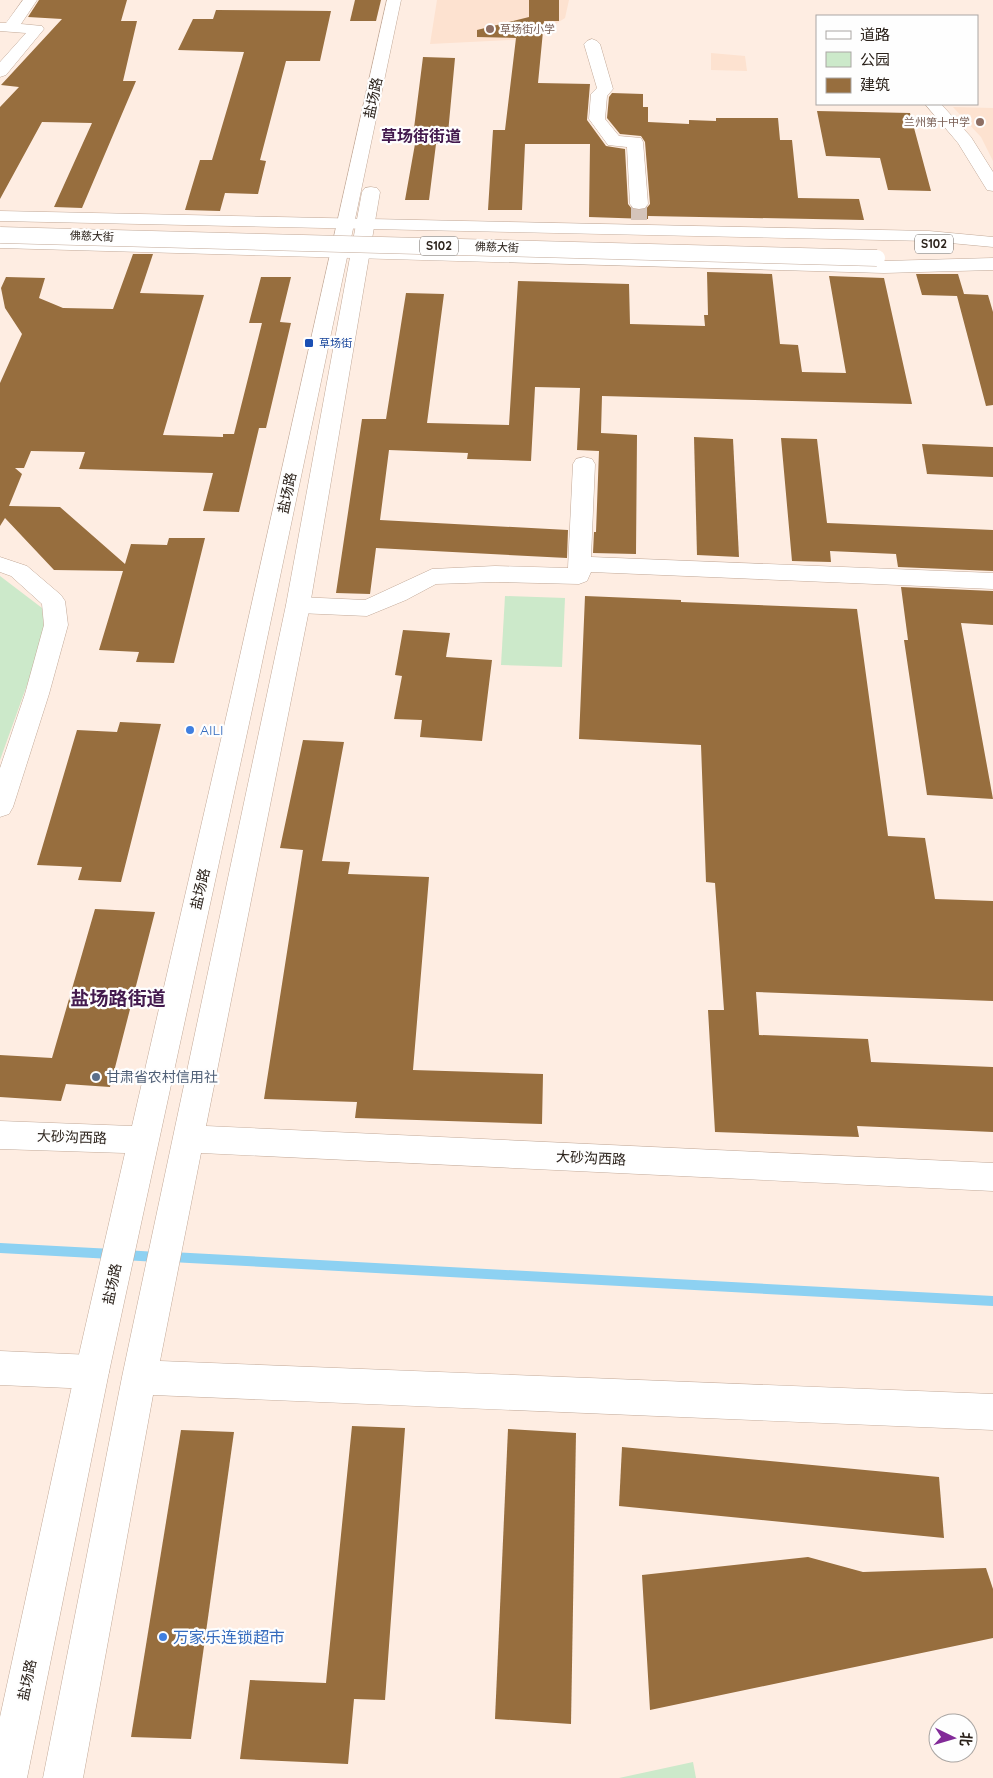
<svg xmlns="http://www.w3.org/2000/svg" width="993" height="1778" font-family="Quicksand,'Noto Sans SC',sans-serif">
  <rect width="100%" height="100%" fill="#feede2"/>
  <g fill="#fde2d0">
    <polygon points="437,0 569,0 565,18 532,39 430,44"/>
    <polygon points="711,53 745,56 747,71 711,70"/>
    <polygon points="953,107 993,108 993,161 981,137"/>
  </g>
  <g fill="#cce9ca">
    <polygon points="0,576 42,608 45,635 0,760"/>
    <polygon points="505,596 565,598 562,667 501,665"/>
    <polygon points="693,1762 696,1778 619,1778"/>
  </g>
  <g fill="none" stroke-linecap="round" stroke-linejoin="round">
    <g stroke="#8dd1f2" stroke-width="10">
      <polyline points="0,1248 112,1254"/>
      <polyline points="124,1255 157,1257"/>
      <polyline points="171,1257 993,1301"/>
    </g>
  </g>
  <g fill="#976e3e">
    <polygon points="39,0 127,0 121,21 137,21 123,81 136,81 82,208 54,207 92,123 42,122 0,199 0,107 19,87 1,85 62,19 28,17"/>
    <polygon points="355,0 381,0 376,21 350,21"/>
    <polygon points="529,0 559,0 559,21 544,21 538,83 590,84 587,120 606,146 625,149 628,204 632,209 645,210 650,204 645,142 641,136 620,134 607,118 609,97 612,93 643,94 643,107 648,107 648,122 689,124 689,120 716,121 716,118 778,118 780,140 792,140 798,198 859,199 864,220 648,216 648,219 589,217 590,144 525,144 522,210 488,210 493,130 505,130 516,38 477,37 477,30 529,17"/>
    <polygon points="216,10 331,11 320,61 286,61 260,160 266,161 258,194 225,193 220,211 185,210 200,160 212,160 244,52 178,50 193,19 213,19"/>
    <polygon points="423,57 455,58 447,144 436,144 429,200 405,200 415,144 412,144"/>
    <polygon points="817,111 910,113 931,191 888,190 880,158 826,156"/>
    <polygon points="133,254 153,254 140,293 204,295 163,435 223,437 223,434 234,434 262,323 249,323 261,277 291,277 280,322 291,323 266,428 259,428 239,512 203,511 213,473 79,469 85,452 31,451 24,468 15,468 22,474 9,506 60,507 125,564 131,544 167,545 169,538 205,538 174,663 136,662 139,652 99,650 123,571 54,570 5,518 0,526 0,383 22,334 5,308 1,288 6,277 45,278 39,298 63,308 113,309"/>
    <polygon points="707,272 772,274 780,344 798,345 802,372 846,373 829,276 884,278 912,404 602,396 601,433 637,435 636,554 593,553 594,532 596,532 599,451 577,450 580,388 535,387 531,461 467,459 468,453 389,450 380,520 568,530 567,558 376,548 370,594 336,593 362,419 386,419 406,293 444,294 427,423 509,425 518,281 629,284 630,324 705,326 704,315 708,315"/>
    <polygon points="916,274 958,274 964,294 988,295 993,312 993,405 986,406 957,296 922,295"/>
    <polygon points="694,437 733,439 739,557 697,555"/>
    <polygon points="781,438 817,439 827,523 993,530 993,571 898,567 896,554 830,551 831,562 792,561"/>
    <polygon points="922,444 993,447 993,477 927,474"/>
    <polygon points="901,587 993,591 993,625 961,623 993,799 927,795 904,640 908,640"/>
    <polygon points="585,596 681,600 681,602 857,609 888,836 925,838 935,899 993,901 993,1001 756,992 759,1035 868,1039 871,1062 993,1067 993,1132 857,1126 859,1137 715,1132 708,1010 724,1010 715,883 706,882 701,745 579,739"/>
    <polygon points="403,630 450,633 446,657 492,660 482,741 420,737 422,720 394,719 402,676 395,675"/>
    <polygon points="120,722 161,724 121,882 78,880 82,867 37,865 77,730 117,732"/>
    <polygon points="303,740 344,742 322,861 350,862 348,874 429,877 413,1070 543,1074 542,1124 355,1118 357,1102 264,1099 303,850 280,848"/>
    <polygon points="95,909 155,912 110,1087 66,1084 61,1101 0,1097 0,1055 52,1058"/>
    <polygon points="352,1426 405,1428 385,1700 354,1699 348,1764 240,1759 250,1680 326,1683"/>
    <polygon points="508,1429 576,1433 571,1724 495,1719"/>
    <polygon points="181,1430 234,1432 191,1739 131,1737"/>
    <polygon points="622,1447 939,1477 944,1538 619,1506"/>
    <polygon points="808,1557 863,1572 986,1568 993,1589 993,1638 650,1710 642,1575"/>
  </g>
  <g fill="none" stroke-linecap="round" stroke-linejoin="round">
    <polyline stroke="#d4c4ba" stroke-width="16" stroke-dasharray="16 8" stroke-linecap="butt" points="639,204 639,220"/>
    <defs>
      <g id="street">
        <polygon points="23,0 37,0 21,24 42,26 44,29 6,75 0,77 0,62 26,33 0,31 0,23 6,23"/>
        <polygon points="592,39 597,41 600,44 613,89 607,96 605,119 619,136 641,138 643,142 648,204 645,208 639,209 633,208 630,204 627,147 608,145 589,119 591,94 597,88 584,44 587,41"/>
        <polygon points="584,457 592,459 595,464 591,557 993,573 993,589 591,572 587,581 579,584 495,582 436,584 406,600 367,616 298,613 290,611 286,605 290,599 298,597 365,600 432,569 495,566 568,568 573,464 576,459"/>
        <polygon points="0,557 27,566 61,595 65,601 68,625 49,694 13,807 9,814 0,817 0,768 25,694 44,625 42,604 11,576 0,572"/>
        <polygon points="0,1351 92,1355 104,1360 109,1372 104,1384 92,1389 0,1385"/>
      </g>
      <g id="secondary">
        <polygon points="387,0 401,0 255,696 109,1372 27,1778 0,1778 0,1717 75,1372 125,1153 0,1149 0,1121 132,1126 231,696"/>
        <polygon points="925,104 941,104 971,137 993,172 993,191 987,190 958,143"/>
        <polygon points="371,187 377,188 380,192 310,605 206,1126 993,1163 993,1191 201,1153 160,1361 993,1394 993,1430 153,1395 83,1778 43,1778 122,1377 286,605 362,192 365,188"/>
      </g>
      <g id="primary">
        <polygon points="0,211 929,231 993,237 993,247 929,241 0,221"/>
        <polygon points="0,238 884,261 993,258 993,270 884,273 0,248"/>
      </g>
    </defs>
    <use href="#street" stroke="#c2a998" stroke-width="1"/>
    <use href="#secondary" stroke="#c2a998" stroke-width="1"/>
    <use href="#primary" stroke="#c2a998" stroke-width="1"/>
    <use href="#street" fill="#fff" fill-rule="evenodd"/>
    <use href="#secondary" fill="#fff" fill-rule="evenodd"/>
    <use href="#primary" fill="#fff" fill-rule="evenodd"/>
    <defs>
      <polyline id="primary-bridge" points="0,235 877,258"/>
    </defs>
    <use href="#primary-bridge" stroke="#c2a998" stroke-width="17" stroke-linecap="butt"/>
    <use href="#primary-bridge" stroke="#fff" stroke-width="16"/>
  </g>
  <g fill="#8d6e63" stroke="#fefefe" stroke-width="2">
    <circle cx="490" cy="29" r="5"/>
    <circle cx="980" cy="122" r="5"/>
  </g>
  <rect fill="#1a4fb4" stroke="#fefefe" stroke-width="2" x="304" y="338" width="10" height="10" rx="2.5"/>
  <g fill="#3f7fe0" stroke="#fefefe" stroke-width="2">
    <circle cx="190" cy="730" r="5"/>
    <circle cx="163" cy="1637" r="5"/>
  </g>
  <circle fill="#5c6f8a" stroke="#fefefe" stroke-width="2" cx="96" cy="1077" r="5"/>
  <g text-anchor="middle" stroke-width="4.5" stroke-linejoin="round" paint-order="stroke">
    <g font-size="11" fill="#785e54" stroke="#fefefe" text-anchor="start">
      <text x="500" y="33">草场街小学</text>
      <text x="970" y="126" text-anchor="end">兰州第十中学</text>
    </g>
    <g font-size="11" fill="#2b221b" stroke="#fefefe">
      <text transform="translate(92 236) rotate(2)" y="4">佛慈大街</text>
      <text transform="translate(497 247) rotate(2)" y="4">佛慈大街</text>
    </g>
    <g font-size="11" fill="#164399" stroke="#fefefe" text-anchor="start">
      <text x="319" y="347">草场街</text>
    </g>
    <g fill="#fefefe" stroke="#6a645f" stroke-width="1">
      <rect x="915" y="234.5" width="38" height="19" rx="4"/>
      <rect x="420" y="236.5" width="38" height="19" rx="4"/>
    </g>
    <g font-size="12" font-weight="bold" fill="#2b221b">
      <text x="934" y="248">S102</text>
      <text x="439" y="250">S102</text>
    </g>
    <g font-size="14" fill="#2b221b" stroke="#fefefe">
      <text transform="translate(373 98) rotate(-78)" y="5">盐场路</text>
      <text transform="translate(287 493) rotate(-78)" y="5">盐场路</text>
      <text transform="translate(200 889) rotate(-77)" y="5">盐场路</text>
      <text transform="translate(72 1137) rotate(2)" y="5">大砂沟西路</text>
      <text transform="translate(591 1158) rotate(3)" y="5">大砂沟西路</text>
      <text transform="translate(112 1284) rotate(-78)" y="5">盐场路</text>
      <text transform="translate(27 1680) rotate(-78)" y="5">盐场路</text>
    </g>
    <g font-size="14" fill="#366cbe" stroke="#fefefe" text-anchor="start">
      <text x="200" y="735">AILI</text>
    </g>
    <g font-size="14" fill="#4e5e75" stroke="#fefefe" text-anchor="start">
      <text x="106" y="1082">甘肃省农村信用社</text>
    </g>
    <g font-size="16" font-weight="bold" fill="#431a4e" stroke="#fefefe">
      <text x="421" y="142">草场街街道</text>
    </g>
    <g font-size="16" fill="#366cbe" stroke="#fefefe" text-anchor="start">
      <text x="173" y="1643">万家乐连锁超市</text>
    </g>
    <g font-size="19" font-weight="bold" fill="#431a4e" stroke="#fefefe">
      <text x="118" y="1005">盐场路街道</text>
    </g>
  </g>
  <rect x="816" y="15" width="162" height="90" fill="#fefefe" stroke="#aaa6a3"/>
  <rect x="826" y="31" width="25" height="8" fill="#ffffff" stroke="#aaa6a3"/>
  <text x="860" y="40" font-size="15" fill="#2b221b">道路</text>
  <rect x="826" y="52" width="25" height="15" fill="#cce9ca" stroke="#aaa6a3"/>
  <text x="860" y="65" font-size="15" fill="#2b221b">公园</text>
  <rect x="826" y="78" width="25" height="15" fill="#976e3e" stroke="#aaa6a3"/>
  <text x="860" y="90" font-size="15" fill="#2b221b">建筑</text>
  <g transform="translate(953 1738) rotate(95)"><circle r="24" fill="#fefefe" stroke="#aaa6a3"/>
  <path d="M0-4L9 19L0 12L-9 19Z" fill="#822a98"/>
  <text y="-8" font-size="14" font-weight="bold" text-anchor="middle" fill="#2b221b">北</text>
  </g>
</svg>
